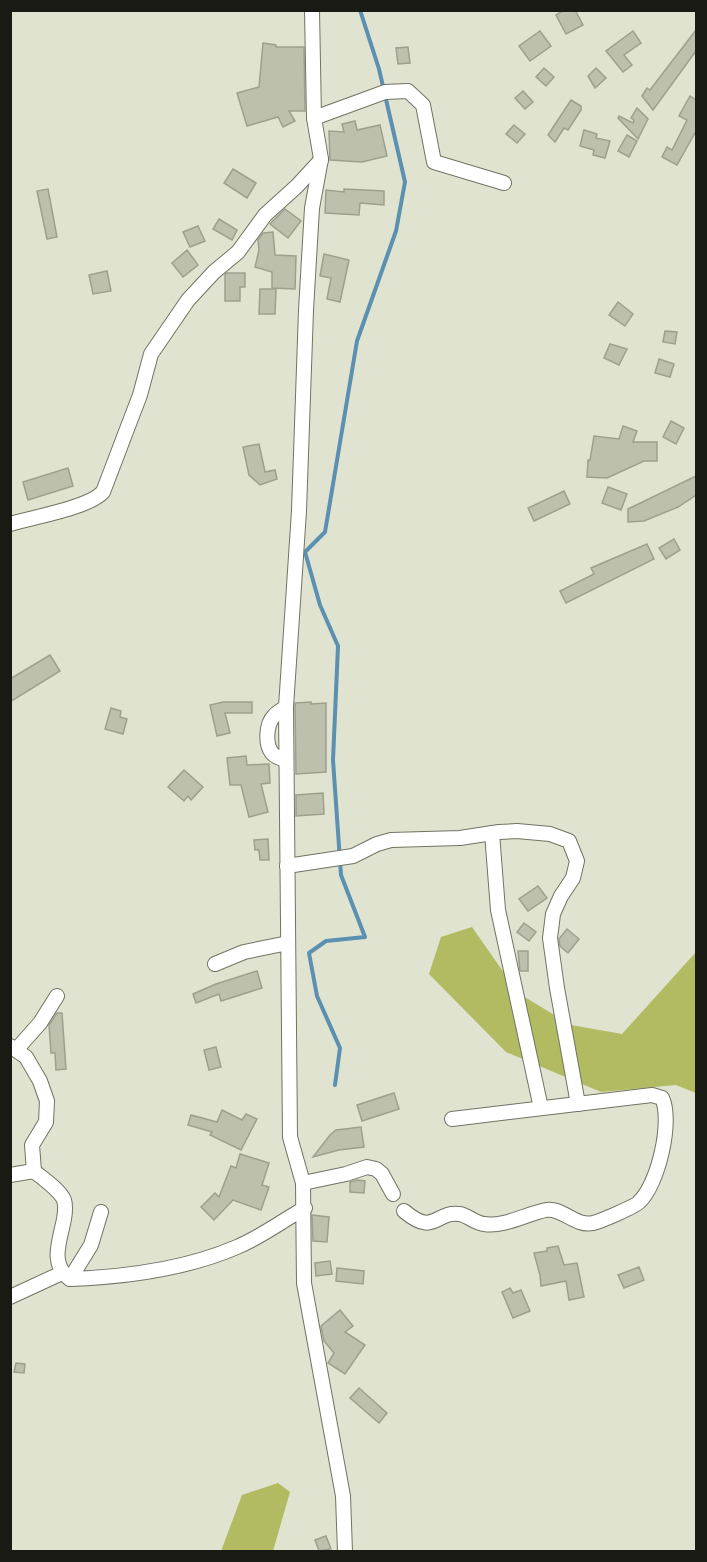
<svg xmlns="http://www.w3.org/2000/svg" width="707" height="1562" font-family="'DejaVu Sans',sans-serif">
  <rect width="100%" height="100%" fill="#e1e3d1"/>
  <g fill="#b2ba62">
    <polygon points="472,927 518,993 571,1025 622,1034 696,952 696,1093 676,1085 601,1092 506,1052 429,974 441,937"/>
    <polygon points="278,1483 290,1492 273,1551 221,1551 242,1495"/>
  </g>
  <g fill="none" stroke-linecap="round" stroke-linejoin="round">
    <polyline stroke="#5b90b0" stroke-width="4" points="335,1085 340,1048 317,996 309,953 326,941 365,937 341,875 333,760 338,646 320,605 305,552 325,532 357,341 396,231 405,182 379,69 360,10"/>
  </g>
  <g fill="#bdc0ad" stroke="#9ea08e" stroke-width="1.5">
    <polygon points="564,10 575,10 583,25 566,34 556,15"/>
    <polygon points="696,30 696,51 653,110 642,96 647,88 650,90"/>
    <polygon points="540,31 551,46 530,61 519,46"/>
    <polygon points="633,31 641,43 624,55 632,65 623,72 606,51"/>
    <polygon points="263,43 276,45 276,47 304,47 305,111 289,111 295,121 283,127 278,117 247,126 237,93 259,87"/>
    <polygon points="408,47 410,63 398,64 396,48"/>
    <polygon points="544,68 554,77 546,86 536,77"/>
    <polygon points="596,68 606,78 595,88 588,76"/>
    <polygon points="523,91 533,102 525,109 515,98"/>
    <polygon points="690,96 696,100 696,131 677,165 662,157 667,147 672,150 687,120 679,116"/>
    <polygon points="571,100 581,106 581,110 568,130 564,128 555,142 548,135"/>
    <polygon points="637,108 648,119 638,139 618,118 619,116 633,123 634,120 631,118"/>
    <polygon points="355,121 357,130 380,125 387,156 362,162 330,160 329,131 344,132 342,124"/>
    <polygon points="514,125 525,134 517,143 506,134"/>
    <polygon points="584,130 597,134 596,138 610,141 605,158 593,155 594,150 580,146"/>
    <polygon points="627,135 637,141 629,157 618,151"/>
    <polygon points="233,169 256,183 247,198 224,183"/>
    <polygon points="48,189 57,237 47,239 37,191"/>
    <polygon points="344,189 384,191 384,205 360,203 359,215 325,213 326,190 344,192"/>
    <polygon points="285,209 301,221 288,238 270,224"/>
    <polygon points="219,219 237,230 232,240 213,229"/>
    <polygon points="198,226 205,241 190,247 183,232"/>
    <polygon points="273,232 275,255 296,256 295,289 272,288 272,272 255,267 259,250 258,240 263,233"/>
    <polygon points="187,250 198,265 183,277 172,263"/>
    <polygon points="324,254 349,260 340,302 327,299 331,278 320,276"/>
    <polygon points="107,271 111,291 93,294 89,275"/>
    <polygon points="227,273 245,273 245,287 240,287 240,301 225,301 225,274"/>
    <polygon points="260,289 276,289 275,314 259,314"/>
    <polygon points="618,302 633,314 625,326 609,315"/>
    <polygon points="665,331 677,332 675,344 663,342"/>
    <polygon points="610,344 627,349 619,365 604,358"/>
    <polygon points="659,359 674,364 670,377 655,373"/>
    <polygon points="671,421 684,428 676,444 663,437"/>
    <polygon points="623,426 637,431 633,442 657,442 657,461 644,461 607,478 587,477 588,460 590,460 594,436 619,439"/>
    <polygon points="259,444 265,472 275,470 277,479 260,485 249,475 243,447"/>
    <polygon points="68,468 73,486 28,500 23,482"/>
    <polygon points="696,476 696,495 678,507 644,521 628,522 628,509"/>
    <polygon points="608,487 627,494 621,510 602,503"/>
    <polygon points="564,491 570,504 534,521 528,508"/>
    <polygon points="674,539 680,550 666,559 659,548"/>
    <polygon points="647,544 654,559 566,603 560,591 594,574 591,568"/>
    <polygon points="50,655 60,671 10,702 10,679"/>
    <polygon points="223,702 252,702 252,713 225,713 230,733 217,736 210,705"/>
    <polygon points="311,702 311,704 326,703 326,772 296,774 295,703"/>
    <polygon points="111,708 121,711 120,717 127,719 123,734 105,729"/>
    <polygon points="246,756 247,765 269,764 270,783 261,784 268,812 249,817 241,785 230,785 227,758"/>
    <polygon points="184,770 203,787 191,800 188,796 184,801 168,787"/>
    <polygon points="323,793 324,814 296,816 296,795"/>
    <polygon points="268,839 269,860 260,860 259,850 255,850 254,840"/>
    <polygon points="538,886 547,898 528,911 519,899"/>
    <polygon points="524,923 536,932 529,941 517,932"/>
    <polygon points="567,929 579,939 568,953 560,946 559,939"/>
    <polygon points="518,951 528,951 528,971 520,971"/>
    <polygon points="257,971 262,988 221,1001 219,994 196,1003 193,994 216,984"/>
    <polygon points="57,1013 62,1013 66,1069 56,1070 55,1053 51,1053 49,1025"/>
    <polygon points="216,1047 221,1067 209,1070 204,1050"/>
    <polygon points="394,1093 399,1109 362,1121 357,1105"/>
    <polygon points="222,1110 242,1120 246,1114 257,1119 241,1150 210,1135 212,1132 188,1125 191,1115 217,1122"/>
    <polygon points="361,1127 364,1147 339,1150 313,1157 330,1135 336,1130"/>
    <polygon points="240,1154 269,1163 262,1185 269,1187 261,1210 233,1200 214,1220 201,1207 215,1193 219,1197 231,1166 236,1168"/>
    <polygon points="357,1180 365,1181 364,1193 350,1192 350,1182"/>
    <polygon points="312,1215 329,1217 327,1242 313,1241"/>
    <polygon points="558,1246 564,1265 577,1263 584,1297 569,1300 566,1281 541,1286 540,1275 534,1253 547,1251 547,1248"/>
    <polygon points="330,1261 332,1274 316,1276 315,1263"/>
    <polygon points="639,1267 644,1280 624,1288 618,1275"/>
    <polygon points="337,1268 364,1271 363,1284 336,1281"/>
    <polygon points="510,1288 513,1293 521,1290 530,1311 513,1318 502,1292"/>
    <polygon points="340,1310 353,1326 345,1332 365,1345 345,1374 328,1363 334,1353 324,1341 321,1326"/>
    <polygon points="16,1363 25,1364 24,1373 14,1372"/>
    <polygon points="359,1388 387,1413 379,1423 350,1398"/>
    <polygon points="326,1536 331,1549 319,1551 315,1540"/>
  </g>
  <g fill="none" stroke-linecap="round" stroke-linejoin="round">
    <defs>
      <g id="minor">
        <polyline points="312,10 314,118 321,159 312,208 306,310 299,511 286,707 290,1137 303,1183 304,1283 343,1496 345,1552"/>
        <polyline points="314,118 385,92 408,91 423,105 434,162 504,183"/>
        <path d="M10,524C34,517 88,508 103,492L140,395L151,354L188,300L214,272L238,252L265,215L297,186L321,160"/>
        <path d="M285,760C280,758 275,757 272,753C265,744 266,724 274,716C277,712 282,710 286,707"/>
        <polyline points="492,833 498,910 541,1108"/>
        <polyline points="287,866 353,856 377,844 391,840 460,838 499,832 517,831 550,834 569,841 577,861 573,878 561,896 553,914 550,938 557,988 578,1104"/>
        <polyline points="215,964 244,952 288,943"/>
        <polyline points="10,1046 26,1057 40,1081 47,1101 46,1122 32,1145 34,1171"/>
        <polyline points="16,1050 40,1023 57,996"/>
        <path d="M10,1175L34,1171C43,1179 59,1189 64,1200C66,1206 65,1213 64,1219C60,1241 49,1264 70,1279C125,1277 186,1269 237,1247C261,1237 282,1221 305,1208"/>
        <polyline points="303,1183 346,1174 367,1167 376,1169 382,1174 393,1194"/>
        <path d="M404,1211C435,1237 435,1211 459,1214C468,1215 474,1223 484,1224C505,1227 526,1214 546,1210C562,1207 575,1227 593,1223C599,1222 636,1206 639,1202C658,1185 673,1121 662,1098L652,1095L452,1119"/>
        <polyline points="70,1279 91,1245 101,1212"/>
        <polyline points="10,1297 62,1273"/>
      </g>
    </defs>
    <use href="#minor" stroke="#717362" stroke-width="16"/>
    <use href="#minor" stroke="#fff" stroke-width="14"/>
  </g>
  <rect width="707" height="1562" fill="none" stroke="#191a13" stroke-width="24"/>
</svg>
